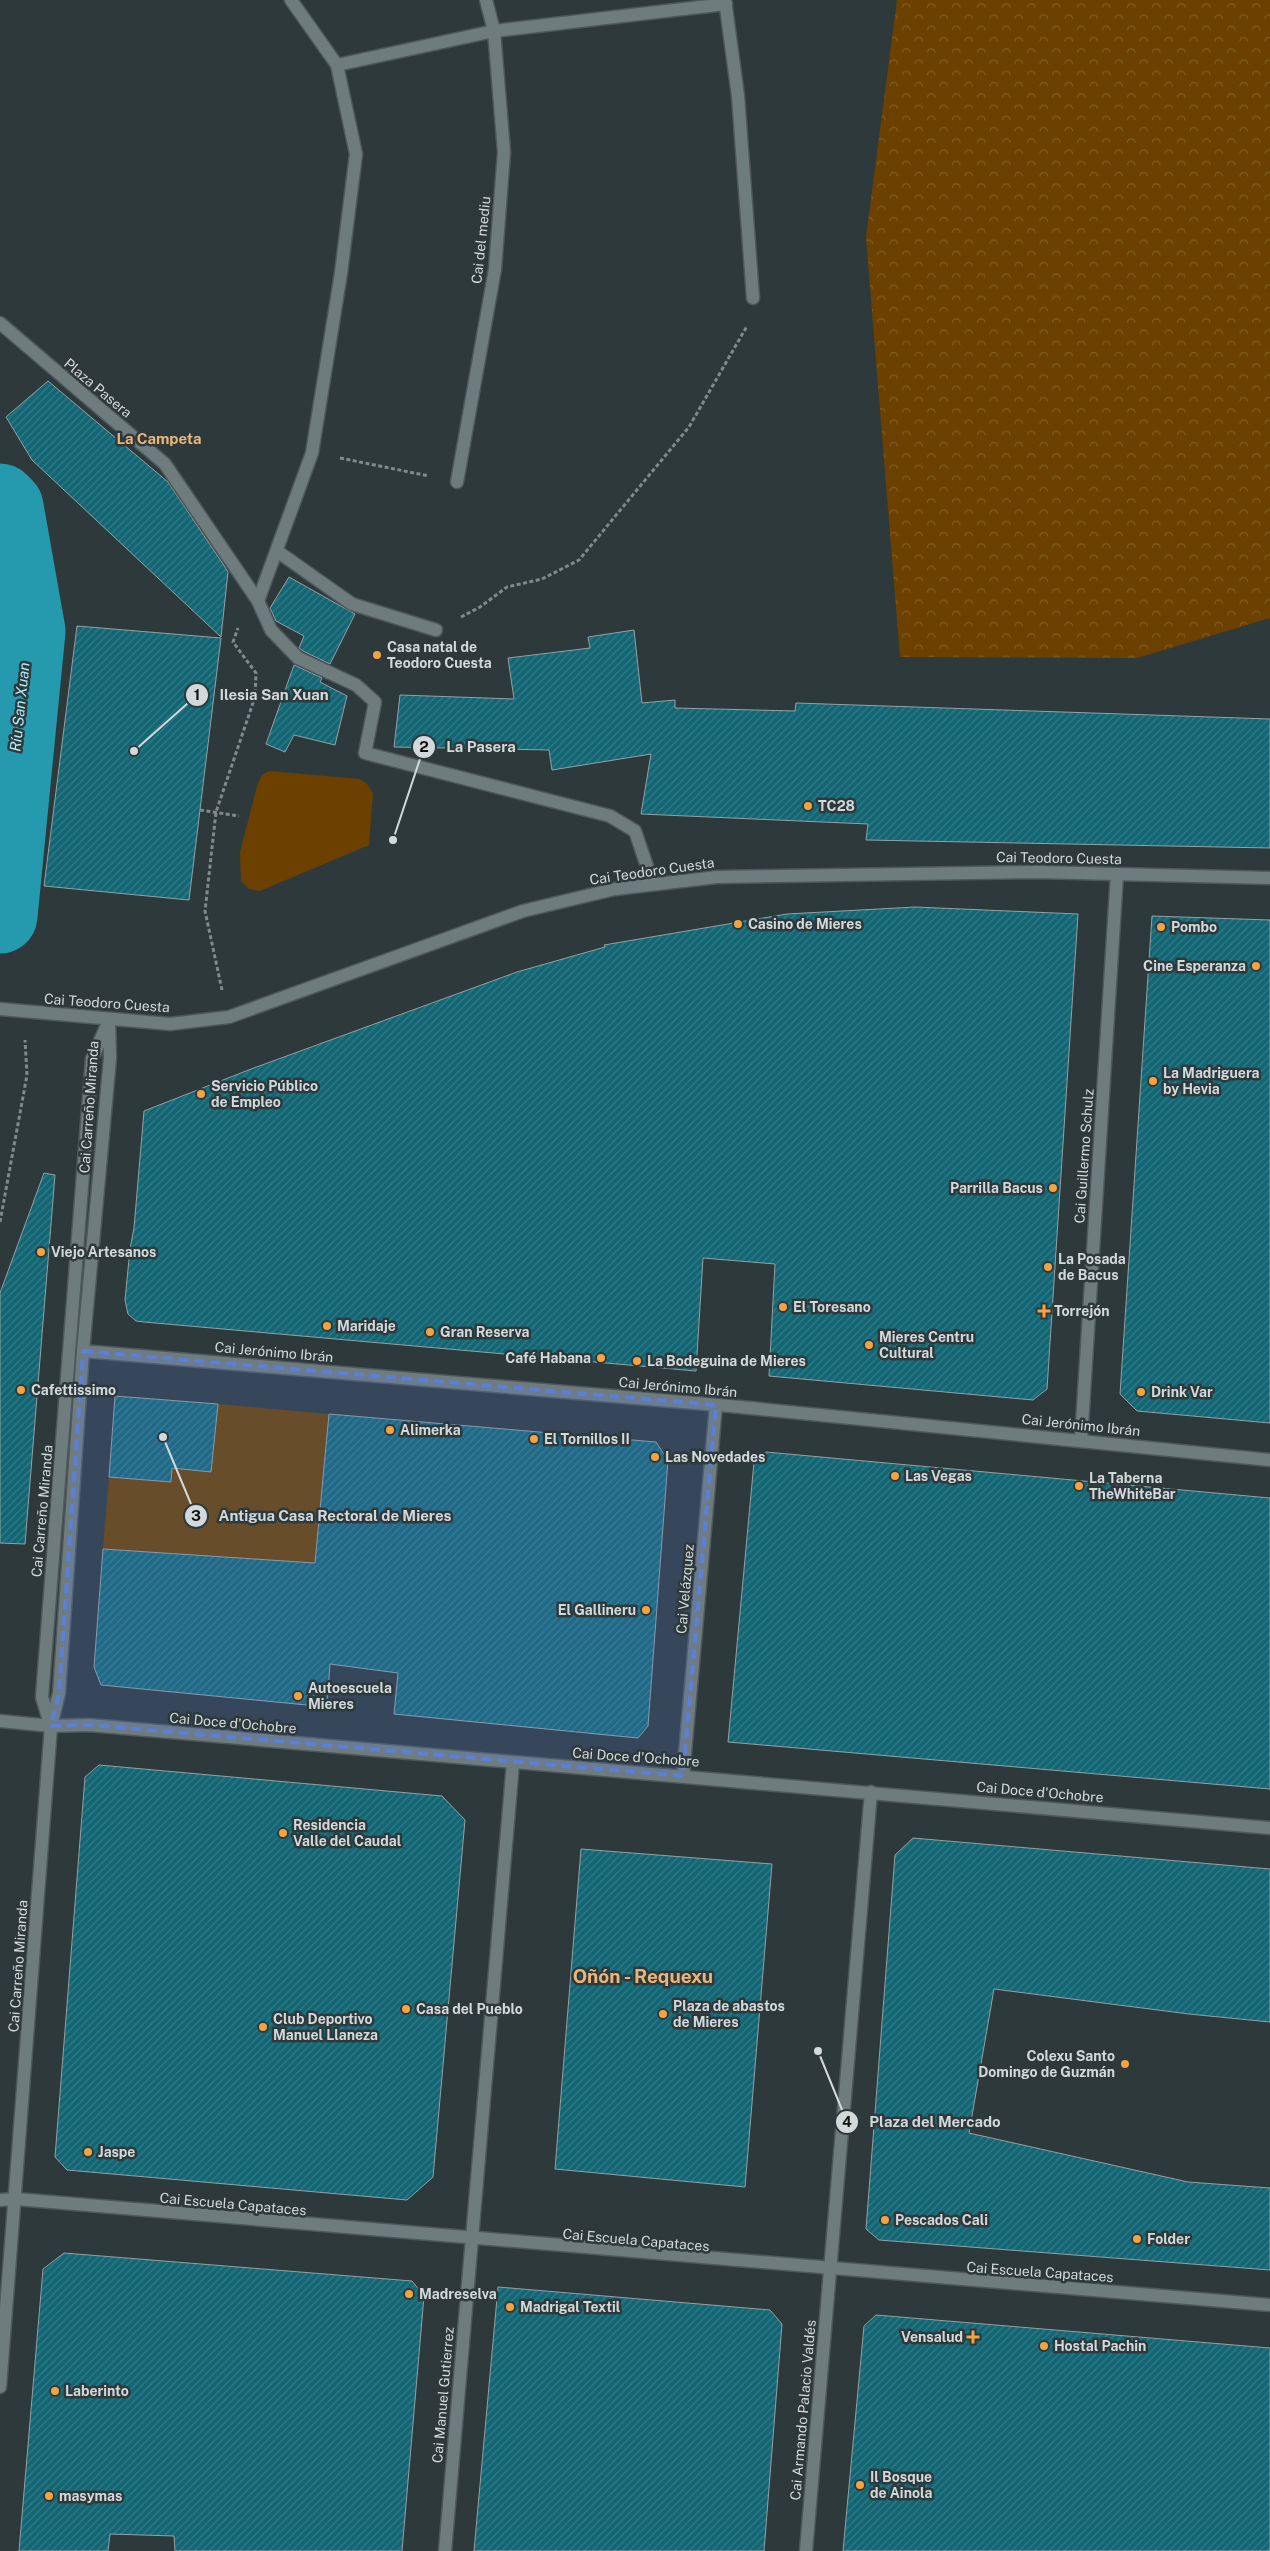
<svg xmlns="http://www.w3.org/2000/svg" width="1270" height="2551" font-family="'Public Sans',sans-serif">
  <defs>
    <pattern id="forest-crowns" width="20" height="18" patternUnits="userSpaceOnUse" patternTransform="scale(1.25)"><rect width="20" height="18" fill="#6c4100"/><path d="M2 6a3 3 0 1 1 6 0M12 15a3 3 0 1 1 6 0" fill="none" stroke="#805c25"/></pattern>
    <pattern id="building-hatch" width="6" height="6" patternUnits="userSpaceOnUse" patternTransform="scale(1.25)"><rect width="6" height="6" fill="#136674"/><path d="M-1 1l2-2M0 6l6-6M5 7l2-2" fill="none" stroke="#347b87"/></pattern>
  </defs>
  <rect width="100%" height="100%" fill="#2e393c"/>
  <polygon fill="url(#forest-crowns)" points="897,0 1270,0 1270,618 1137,658 900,657 866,237"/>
  <g fill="#6c4100">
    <polygon points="269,771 360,779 367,784 373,793 369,845 260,891 249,889 241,881 240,852 258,783 262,775"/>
    <polygon points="218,1404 329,1414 315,1565 103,1549 109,1477 171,1482 172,1468 211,1472"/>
  </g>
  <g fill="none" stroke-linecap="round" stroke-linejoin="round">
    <polyline stroke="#2599ae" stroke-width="75" points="0,501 6,507 28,631 0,916"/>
  </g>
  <g fill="url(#building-hatch)" stroke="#94a1a4">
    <polygon points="48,381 168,482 221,561 228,572 221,637 32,460 6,417"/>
    <polygon points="289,577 355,614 330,664 303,651 299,648 304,636 276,621 270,608"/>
    <polygon points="77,626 221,638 189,900 44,886"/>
    <polygon points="634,630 642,703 675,700 675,708 795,711 796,703 1270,719 1270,848 866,840 868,824 641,814 651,754 552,770 549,750 394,747 400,695 514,699 508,658 590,648 588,637"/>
    <polygon points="294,665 322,678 320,682 347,696 335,745 294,735 285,752 266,744"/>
    <polygon points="915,907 1078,914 1047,1389 1033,1400 769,1376 775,1264 703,1258 696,1371 144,1322 136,1321 128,1314 125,1300 130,1249 134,1228 144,1111 251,1069 517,972 605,947 604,945 787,914"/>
    <polygon points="1152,916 1270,920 1270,1423 1137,1411 1120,1394"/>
    <polygon points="44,1173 55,1175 25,1544 0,1543 0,1293"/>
    <polygon points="115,1396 218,1404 211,1472 172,1468 171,1482 109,1477"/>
    <polygon points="329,1414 656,1442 668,1460 648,1726 638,1738 394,1714 398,1673 330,1664 327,1707 101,1685 94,1667 103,1549 315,1563"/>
    <polygon points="766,1452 1270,1498 1270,1789 728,1742 754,1462"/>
    <polygon points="99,1765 442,1796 465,1820 433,2177 407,2200 67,2170 55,2157 85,1777"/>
    <polygon points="913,1838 1270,1869 1270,2022 1189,2014 994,1989 969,2133 1188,2182 1270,2188 1270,2270 879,2240 866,2229 895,1855"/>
    <polygon points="581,1849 772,1864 745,2187 555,2169"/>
    <polygon points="64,2253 412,2281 424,2296 402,2551 175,2551 174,2536 110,2534 108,2551 19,2551 43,2269"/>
    <polygon points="498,2287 770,2310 782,2324 764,2551 474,2551"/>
    <polygon points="876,2315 1270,2348 1270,2551 843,2551 864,2326"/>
  </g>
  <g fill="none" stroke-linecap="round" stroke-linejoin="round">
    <defs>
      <g id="minor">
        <polyline points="725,0 738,96 753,298"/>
        <polyline points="337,65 494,31 726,4"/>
        <polyline points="0,323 165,464 258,601 271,630 298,658 356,685 375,702 365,753 610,816 635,831 653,884"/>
        <polyline points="457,482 495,269 504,152 494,31 486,0"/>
        <polyline points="277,551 352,604 436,630"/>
        <polyline points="258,601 312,453 341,273 356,154 337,65 291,0"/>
        <polyline points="0,1009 170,1024 229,1017 523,911 615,889 717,877 1038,872 1270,878"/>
        <polyline points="83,1351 730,1406 1270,1460"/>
        <polyline points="1081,1440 1117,874"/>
        <polyline points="0,1721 51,1726 89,1725 1270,1828"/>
        <polyline points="50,1724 42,1697 92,1059 107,1025"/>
        <polyline points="683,1776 716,1405"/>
        <path d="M0,2200L16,2199C434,2238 852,2273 1270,2305"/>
        <polyline points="0,2387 51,1726 59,1693 83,1351 110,1058 109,1020"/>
        <polyline points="445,2551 513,1763"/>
        <polyline points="806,2551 871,1792"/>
      </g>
    </defs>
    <use href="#minor" stroke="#4e585a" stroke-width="15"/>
    <g stroke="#80898b" stroke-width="3" stroke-dasharray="4 2.5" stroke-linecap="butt">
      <polyline points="340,458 429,476"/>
      <polyline points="461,617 480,607 507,587 542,579 579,560 689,427 747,326"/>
      <polyline points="200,810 239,816"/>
      <polyline points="222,990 205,911 216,812 255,697 256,673 233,642 238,628"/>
      <polyline points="0,1222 27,1075 25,1040"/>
    </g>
    <use href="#minor" stroke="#6f7c7e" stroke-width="12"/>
  </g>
  <path fill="#5c7fd9" fill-opacity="0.2" stroke="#5c7fd9" stroke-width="4" stroke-dasharray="10 6" stroke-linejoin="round" d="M83,1351L716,1405L683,1776L89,1725L51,1726L59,1693Z"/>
  <g fill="#f3a442" stroke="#2e393c" stroke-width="2">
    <circle cx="377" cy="655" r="5"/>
    <circle cx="808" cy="806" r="5"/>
    <circle cx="738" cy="924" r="5"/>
    <circle cx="1161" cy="927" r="5"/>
    <circle cx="1256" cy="966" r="5"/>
    <circle cx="1153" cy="1081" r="5"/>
    <circle cx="201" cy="1094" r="5"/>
    <circle cx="1053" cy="1188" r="5"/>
    <circle cx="41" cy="1252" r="5"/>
    <circle cx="1048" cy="1267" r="5"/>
    <circle cx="783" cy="1307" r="5"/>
    <path d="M1041.5 1303.5h5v5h5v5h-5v5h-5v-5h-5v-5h5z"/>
    <circle cx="327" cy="1326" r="5"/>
    <circle cx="430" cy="1332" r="5"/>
    <circle cx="869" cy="1345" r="5"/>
    <circle cx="601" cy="1358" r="5"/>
    <circle cx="637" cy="1361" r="5"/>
    <circle cx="21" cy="1390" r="5"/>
    <circle cx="1141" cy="1392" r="5"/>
    <circle cx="390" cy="1430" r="5"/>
    <circle cx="534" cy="1439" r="5"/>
    <circle cx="655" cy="1457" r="5"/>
    <circle cx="895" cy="1476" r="5"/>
    <circle cx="1079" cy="1486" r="5"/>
    <circle cx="646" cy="1610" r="5"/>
    <circle cx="298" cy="1696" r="5"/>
    <circle cx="283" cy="1833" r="5"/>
    <circle cx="406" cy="2009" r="5"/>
    <circle cx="663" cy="2014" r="5"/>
    <circle cx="263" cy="2027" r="5"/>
    <circle cx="1125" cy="2064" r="5"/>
    <circle cx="88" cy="2152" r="5"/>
    <circle cx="885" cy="2220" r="5"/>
    <circle cx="1137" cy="2239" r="5"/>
    <circle cx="409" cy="2294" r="5"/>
    <circle cx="510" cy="2307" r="5"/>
    <path d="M970.5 2329.5h5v5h5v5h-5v5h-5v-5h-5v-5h5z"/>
    <circle cx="1044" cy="2346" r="5"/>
    <circle cx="55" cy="2391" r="5"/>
    <circle cx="860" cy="2485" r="5"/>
    <circle cx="49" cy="2496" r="5"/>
  </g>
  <g text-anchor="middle" stroke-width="5" stroke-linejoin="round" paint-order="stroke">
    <g font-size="14" fill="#d2d9da" stroke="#2e393c">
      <text transform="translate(481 240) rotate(-84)" y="5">Cai del mediu</text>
      <text transform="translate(98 388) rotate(40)" y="5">Plaza Pasera</text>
      <text transform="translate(1059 858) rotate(1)" y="5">Cai Teodoro Cuesta</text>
      <text transform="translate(652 871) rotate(-8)" y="5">Cai Teodoro Cuesta</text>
      <text transform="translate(107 1003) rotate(4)" y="5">Cai Teodoro Cuesta</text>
      <text transform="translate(89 1107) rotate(-86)" y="5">Cai Carreño Miranda</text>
      <text transform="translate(1084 1156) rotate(-86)" y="5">Cai Guillermo Schulz</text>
      <text transform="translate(274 1352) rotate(5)" y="5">Cai Jerónimo Ibrán</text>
      <text transform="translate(678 1387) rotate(5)" y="5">Cai Jerónimo Ibrán</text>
      <text transform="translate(1081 1425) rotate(6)" y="5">Cai Jerónimo Ibrán</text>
      <text transform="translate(42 1511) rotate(-85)" y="5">Cai Carreño Miranda</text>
      <text transform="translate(685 1589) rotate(-85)" y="5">Cai Velázquez</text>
      <text transform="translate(233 1723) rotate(5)" y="5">Cai Doce d'Ochobre</text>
      <text transform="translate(636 1757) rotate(4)" y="5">Cai Doce d'Ochobre</text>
      <text transform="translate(1040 1792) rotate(5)" y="5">Cai Doce d'Ochobre</text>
      <text transform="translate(18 1966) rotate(-86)" y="5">Cai Carreño Miranda</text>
      <text transform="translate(233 2204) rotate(5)" y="5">Cai Escuela Capataces</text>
      <text transform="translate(636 2240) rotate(5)" y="5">Cai Escuela Capataces</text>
      <text transform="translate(1040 2272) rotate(4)" y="5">Cai Escuela Capataces</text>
      <text transform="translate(443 2395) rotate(-85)" y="5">Cai Manuel Gutierrez</text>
      <text transform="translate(803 2410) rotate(-85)" y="5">Cai Armando Palacio Valdés</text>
    </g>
    <g font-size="14" font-weight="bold" fill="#d2d9da" stroke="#2e393c" text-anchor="start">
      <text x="387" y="652">Casa natal de<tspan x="387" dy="16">Teodoro Cuesta</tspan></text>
      <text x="818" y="811">TC28</text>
      <text x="748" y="929">Casino de Mieres</text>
      <text x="1171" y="932">Pombo</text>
      <text x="1246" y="971" text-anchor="end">Cine Esperanza</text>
      <text x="1163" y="1078">La Madriguera<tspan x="1163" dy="16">by Hevia</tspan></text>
      <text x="211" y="1091">Servicio Público<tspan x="211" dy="16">de Empleo</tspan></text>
      <text x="1043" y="1193" text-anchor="end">Parrilla Bacus</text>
      <text x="51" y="1257">Viejo Artesanos</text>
      <text x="1058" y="1264">La Posada<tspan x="1058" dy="16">de Bacus</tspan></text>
      <text x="793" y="1312">El Toresano</text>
      <text x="1054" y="1316">Torrejón</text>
      <text x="337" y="1331">Maridaje</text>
      <text x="440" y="1337">Gran Reserva</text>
      <text x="879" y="1342">Mieres Centru<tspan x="879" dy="16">Cultural</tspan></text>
      <text x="591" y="1363" text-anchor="end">Café Habana</text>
      <text x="647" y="1366">La Bodeguina de Mieres</text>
      <text x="31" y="1395">Cafettissimo</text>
      <text x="1151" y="1397">Drink Var</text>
      <text x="400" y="1435">Alimerka</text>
      <text x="544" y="1444">El Tornillos II</text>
      <text x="665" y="1462">Las Novedades</text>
      <text x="905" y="1481">Las Vegas</text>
      <text x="1089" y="1483">La Taberna<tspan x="1089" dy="16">TheWhiteBar</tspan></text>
      <text x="636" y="1615" text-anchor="end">El Gallineru</text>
      <text x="308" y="1693">Autoescuela<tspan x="308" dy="16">Mieres</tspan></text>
      <text x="293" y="1830">Residencia<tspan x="293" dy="16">Valle del Caudal</tspan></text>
      <text x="673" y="2011">Plaza de abastos<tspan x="673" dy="16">de Mieres</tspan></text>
      <text x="416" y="2014">Casa del Pueblo</text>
      <text x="273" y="2024">Club Deportivo<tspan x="273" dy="16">Manuel Llaneza</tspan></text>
      <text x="1115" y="2061" text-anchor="end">Colexu Santo<tspan x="1115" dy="16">Domingo de Guzmán</tspan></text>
      <text x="98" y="2157">Jaspe</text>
      <text x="895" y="2225">Pescados Cali</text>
      <text x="1147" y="2244">Folder</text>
      <text x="419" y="2299">Madreselva</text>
      <text x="520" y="2312">Madrigal Textil</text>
      <text x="963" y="2342" text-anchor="end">Vensalud</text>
      <text x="1054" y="2351">Hostal Pachin</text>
      <text x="65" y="2396">Laberinto</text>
      <text x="870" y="2482">Il Bosque<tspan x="870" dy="16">de Ainola</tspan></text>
      <text x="59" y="2501">masymas</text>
    </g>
    <g font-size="15" font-weight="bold" fill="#ebb478" stroke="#2e393c">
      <text x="159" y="444">La Campeta</text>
    </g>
    <g font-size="15" font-style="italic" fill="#b0ecf9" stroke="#2e393c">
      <text transform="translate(20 707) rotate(-84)" y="5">Ríu San Xuan</text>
    </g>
    <g font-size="19" font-weight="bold" fill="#ebb478" stroke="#2e393c">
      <text x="643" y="1983">Oñón - Requexu</text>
    </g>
  </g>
  <path fill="none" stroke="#d2d9da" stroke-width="2" d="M134 751L197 695M393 840L424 747M163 1437L196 1516M818 2051L847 2122"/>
  <g fill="#d2d9da" stroke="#2e393c" stroke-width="2">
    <circle cx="134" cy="751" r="5"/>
    <circle cx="393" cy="840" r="5"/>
    <circle cx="163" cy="1437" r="5"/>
    <circle cx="818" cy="2051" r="5"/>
    <circle cx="197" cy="695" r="12"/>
    <circle cx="424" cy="747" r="12"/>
    <circle cx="196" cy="1516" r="12"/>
    <circle cx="847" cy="2122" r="12"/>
  </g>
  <g font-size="15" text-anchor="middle" font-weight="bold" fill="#111">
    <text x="197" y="700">1</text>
    <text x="424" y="752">2</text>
    <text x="196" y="1521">3</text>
    <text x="847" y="2127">4</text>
  </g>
  <g font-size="15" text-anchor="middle" font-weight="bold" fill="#d2d9da" stroke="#2e393c" stroke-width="5" stroke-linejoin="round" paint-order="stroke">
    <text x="274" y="700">Ilesia San Xuan</text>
    <text x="481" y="752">La Pasera</text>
    <text x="335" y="1521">Antigua Casa Rectoral de Mieres</text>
    <text x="935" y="2127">Plaza del Mercado</text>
  </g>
</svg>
